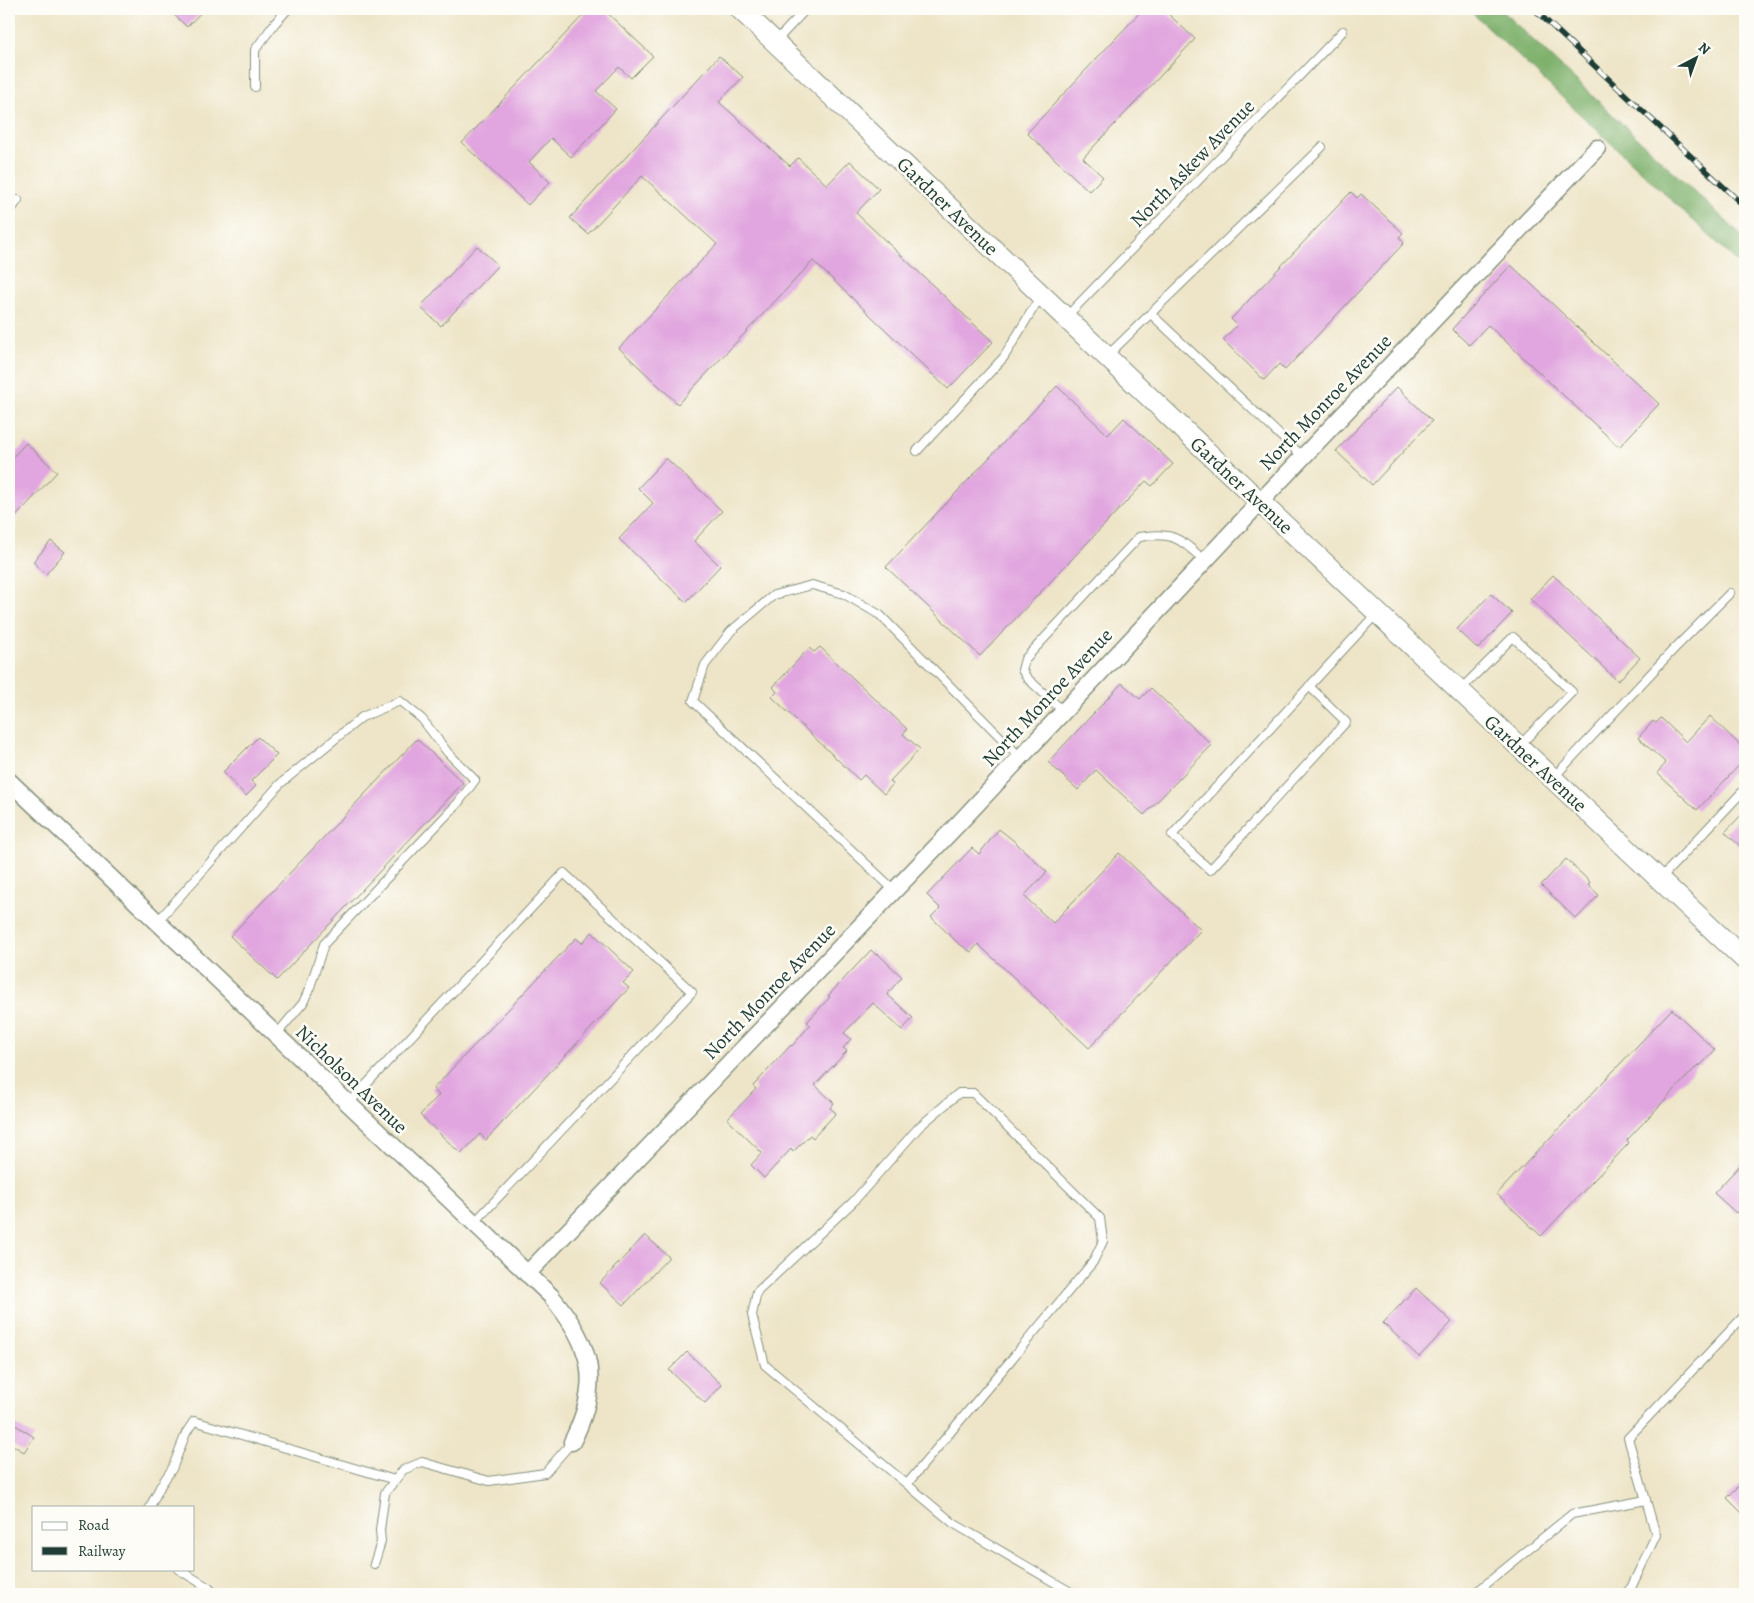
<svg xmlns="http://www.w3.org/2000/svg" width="1754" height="1603" font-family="Alegreya,serif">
  <rect width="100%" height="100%" fill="#fdfcf7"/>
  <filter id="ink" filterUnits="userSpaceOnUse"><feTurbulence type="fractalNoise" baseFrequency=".02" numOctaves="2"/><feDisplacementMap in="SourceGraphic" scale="10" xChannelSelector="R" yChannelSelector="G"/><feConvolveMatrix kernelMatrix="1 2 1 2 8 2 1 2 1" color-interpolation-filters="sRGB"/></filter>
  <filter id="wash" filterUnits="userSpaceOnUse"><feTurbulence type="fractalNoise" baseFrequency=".0096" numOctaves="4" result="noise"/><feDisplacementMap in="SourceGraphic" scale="20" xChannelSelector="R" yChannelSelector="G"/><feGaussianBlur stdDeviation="1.12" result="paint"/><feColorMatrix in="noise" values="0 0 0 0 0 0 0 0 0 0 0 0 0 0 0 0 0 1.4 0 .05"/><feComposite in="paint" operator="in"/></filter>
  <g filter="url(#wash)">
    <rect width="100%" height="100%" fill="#eee5c8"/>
    <polygon fill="#7eb16c" stroke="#4e7750" points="1468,9 1500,9 1745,239 1745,269"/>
    <g id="blocks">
      <g fill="#e1a6df">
        <polygon points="168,9 204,9 187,27"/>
        <polygon points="589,9 603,9 653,56 631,78 619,67 596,91 616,109 571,157 551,138 529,162 550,182 528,205 462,143"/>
        <polygon points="1143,9 1163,9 1195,39 1083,158 1103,177 1089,191 1027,133"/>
        <polygon points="719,56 743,77 719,102 790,166 798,158 827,185 850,161 879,189 856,213 993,342 948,389 813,261 678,404 619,348 717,244 642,176 588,234 570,218"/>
        <polygon points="1351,192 1357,198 1361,194 1403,233 1399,237 1404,243 1285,370 1279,364 1264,380 1223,340 1237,325 1231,319"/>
        <polygon points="477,246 498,265 441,326 420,307"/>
        <polygon points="1511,265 1659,404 1619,447 1488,325 1469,345 1452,329"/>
        <polygon points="1057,386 1108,435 1124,418 1173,464 1152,486 1146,481 980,656 886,567"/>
        <polygon points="1397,387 1432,421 1372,485 1336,451"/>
        <polygon points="26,443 57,472 9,524 9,461"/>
        <polygon points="666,458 722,511 694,541 720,566 686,602 619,539 653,503 638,488"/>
        <polygon points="51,541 65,552 46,574 33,562"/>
        <polygon points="1553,575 1640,658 1618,681 1530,599"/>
        <polygon points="1491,594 1512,613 1478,649 1457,629"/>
        <polygon points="820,647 907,729 903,734 920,749 890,781 893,784 884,794 864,775 859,780 772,697 777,692 773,687 809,648 814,652"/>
        <polygon points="1122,683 1140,699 1151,688 1212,745 1144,815 1096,770 1078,790 1048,762"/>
        <polygon points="1710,716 1745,750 1745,759 1697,810 1657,773 1666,763 1638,738 1653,721 1656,723 1661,718 1686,742"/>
        <polygon points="258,737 277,755 251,781 256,786 246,796 223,772"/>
        <polygon points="417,739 463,783 277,980 230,936"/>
        <polygon points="1745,811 1745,851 1725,832"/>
        <polygon points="999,829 1014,841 1047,872 1024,896 1053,923 1119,853 1201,930 1089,1048 978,944 971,952 958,943 931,917 940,908 927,895 972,848 979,854"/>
        <polygon points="1566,859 1590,882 1588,885 1599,895 1576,919 1541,885"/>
        <polygon points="592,932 634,972 623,983 629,988 486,1140 480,1134 461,1154 420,1115 439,1095 433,1089 576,938 582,943"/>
        <polygon points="871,950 876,955 878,954 902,977 887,994 913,1018 902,1030 873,1003 844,1033 851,1039 843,1048 847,1051 815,1085 834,1103 830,1108 836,1113 813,1138 810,1135 793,1152 791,1149 764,1178 751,1165 762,1153 727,1119 756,1089 753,1086 791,1045 792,1046 810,1025 807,1022 830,997 828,996"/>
        <polygon points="1672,1009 1715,1050 1700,1066 1699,1064 1627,1140 1629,1143 1541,1236 1497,1194"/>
        <polygon points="1745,1160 1745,1203 1736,1213 1714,1193"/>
        <polygon points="645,1235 669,1257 624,1305 600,1283"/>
        <polygon points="1416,1288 1452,1322 1419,1357 1383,1323"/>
        <polygon points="687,1352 722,1385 705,1403 669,1370"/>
        <polygon points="14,1424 34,1437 24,1452 9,1443 9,1432"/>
        <polygon points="1745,1480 1745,1516 1727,1498"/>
      </g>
    </g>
  </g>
  <g filter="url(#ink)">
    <use href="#blocks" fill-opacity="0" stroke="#86917e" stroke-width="1"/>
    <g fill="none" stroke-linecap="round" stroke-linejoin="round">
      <defs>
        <g id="service">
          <polyline points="775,42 806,9"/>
          <polyline points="255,87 255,50 275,23 288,9"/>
          <polyline points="9,213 18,200"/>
          <polyline points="1151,314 1303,457"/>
          <polyline points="1067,316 1343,31"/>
          <polyline points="1108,355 1322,147"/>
          <polyline points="917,451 1004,357 1040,297"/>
          <polyline points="1309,686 1346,722 1210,870 1172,835 1377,613"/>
          <polyline points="1461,689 1513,637 1572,692 1520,745"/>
          <path d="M1063,711L1027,678L1022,670L1025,659L1139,537C1174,531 1180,539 1205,561"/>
          <polyline points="1553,778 1672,651 1730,593"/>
          <polyline points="1660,879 1745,789"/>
          <polyline points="894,890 693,701 705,665 731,631 774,595 812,585 844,594 880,615 1020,757"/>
          <polyline points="157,922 280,784 362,717 400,701 422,719 448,753 475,780 458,803 324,944 310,987 303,1003 276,1035"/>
          <polyline points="348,1104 564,873 692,992 474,1223"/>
          <polyline points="907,1484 1093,1262 1103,1241 1100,1218 973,1093 959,1093 919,1127 853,1202 757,1292 752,1315 765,1365 953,1523 1074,1594"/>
          <polyline points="150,1507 161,1485 172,1469 186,1433 194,1421 395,1480"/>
          <polyline points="374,1564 381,1542 380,1530 385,1493 403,1470 422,1462 489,1481 545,1473 572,1442"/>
          <polyline points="178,1569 209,1588 215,1594"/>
          <polyline points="1474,1594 1572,1514 1646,1500"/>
          <polyline points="1626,1594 1630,1590 1656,1535 1628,1438 1745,1315"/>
        </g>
        <g id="minor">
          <path d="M9,781L551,1296C593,1346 602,1383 572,1442"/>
          <polyline points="527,1274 960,822 1260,502 1597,148"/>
        </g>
        <polyline id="tertiary" points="740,9 1260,502 1745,960"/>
      </defs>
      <use href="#service" stroke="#86917e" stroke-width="10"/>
      <use href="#minor" stroke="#86917e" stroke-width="19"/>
      <use href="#tertiary" stroke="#86917e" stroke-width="22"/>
      <use href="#service" stroke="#fff" stroke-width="8"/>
      <use href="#minor" stroke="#fff" stroke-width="16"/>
      <use href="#tertiary" stroke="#fff" stroke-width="20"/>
      <defs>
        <polyline id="rail" points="1534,9 1745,207"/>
      </defs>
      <use href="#rail" stroke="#1f3d34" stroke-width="5.5"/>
      <use href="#rail" stroke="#fdfcf7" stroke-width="4" stroke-dasharray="11" stroke-linecap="butt"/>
    </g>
  </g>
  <g text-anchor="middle" stroke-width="5" stroke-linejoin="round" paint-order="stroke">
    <g font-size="20" fill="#1f3d34" stroke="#fdfcf7">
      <text transform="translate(1192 163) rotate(-46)" y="7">North Askew Avenue</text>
      <text transform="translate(948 206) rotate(44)" y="7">Gardner Avenue</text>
      <text transform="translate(1325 402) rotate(-46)" y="7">North Monroe Avenue</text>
      <text transform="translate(1242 485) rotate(43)" y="7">Gardner Avenue</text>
      <text transform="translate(1047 697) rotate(-47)" y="7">North Monroe Avenue</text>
      <text transform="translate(1536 763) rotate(43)" y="7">Gardner Avenue</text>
      <text transform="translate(769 991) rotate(-46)" y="7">North Monroe Avenue</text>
      <text transform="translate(352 1079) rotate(44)" y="7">Nicholson Avenue</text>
    </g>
  </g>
  <rect width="1754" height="1603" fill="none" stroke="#fdfcf7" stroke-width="30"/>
  <rect x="32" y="1506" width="162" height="65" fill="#fdfcf7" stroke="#a4b0a9"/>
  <rect x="42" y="1522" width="25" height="8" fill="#ffffff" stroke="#a4b0a9"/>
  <text x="78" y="1530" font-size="15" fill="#1f3d34">Road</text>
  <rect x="42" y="1547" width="25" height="8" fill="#1f3d34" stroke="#a4b0a9"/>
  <text x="78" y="1556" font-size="15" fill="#1f3d34">Railway</text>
  <g transform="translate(1696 58) rotate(41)" stroke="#fdfcf7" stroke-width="4" paint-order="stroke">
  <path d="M0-4L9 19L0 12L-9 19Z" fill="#1f3d34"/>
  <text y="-8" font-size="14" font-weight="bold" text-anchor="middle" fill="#1f3d34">N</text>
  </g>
</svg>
